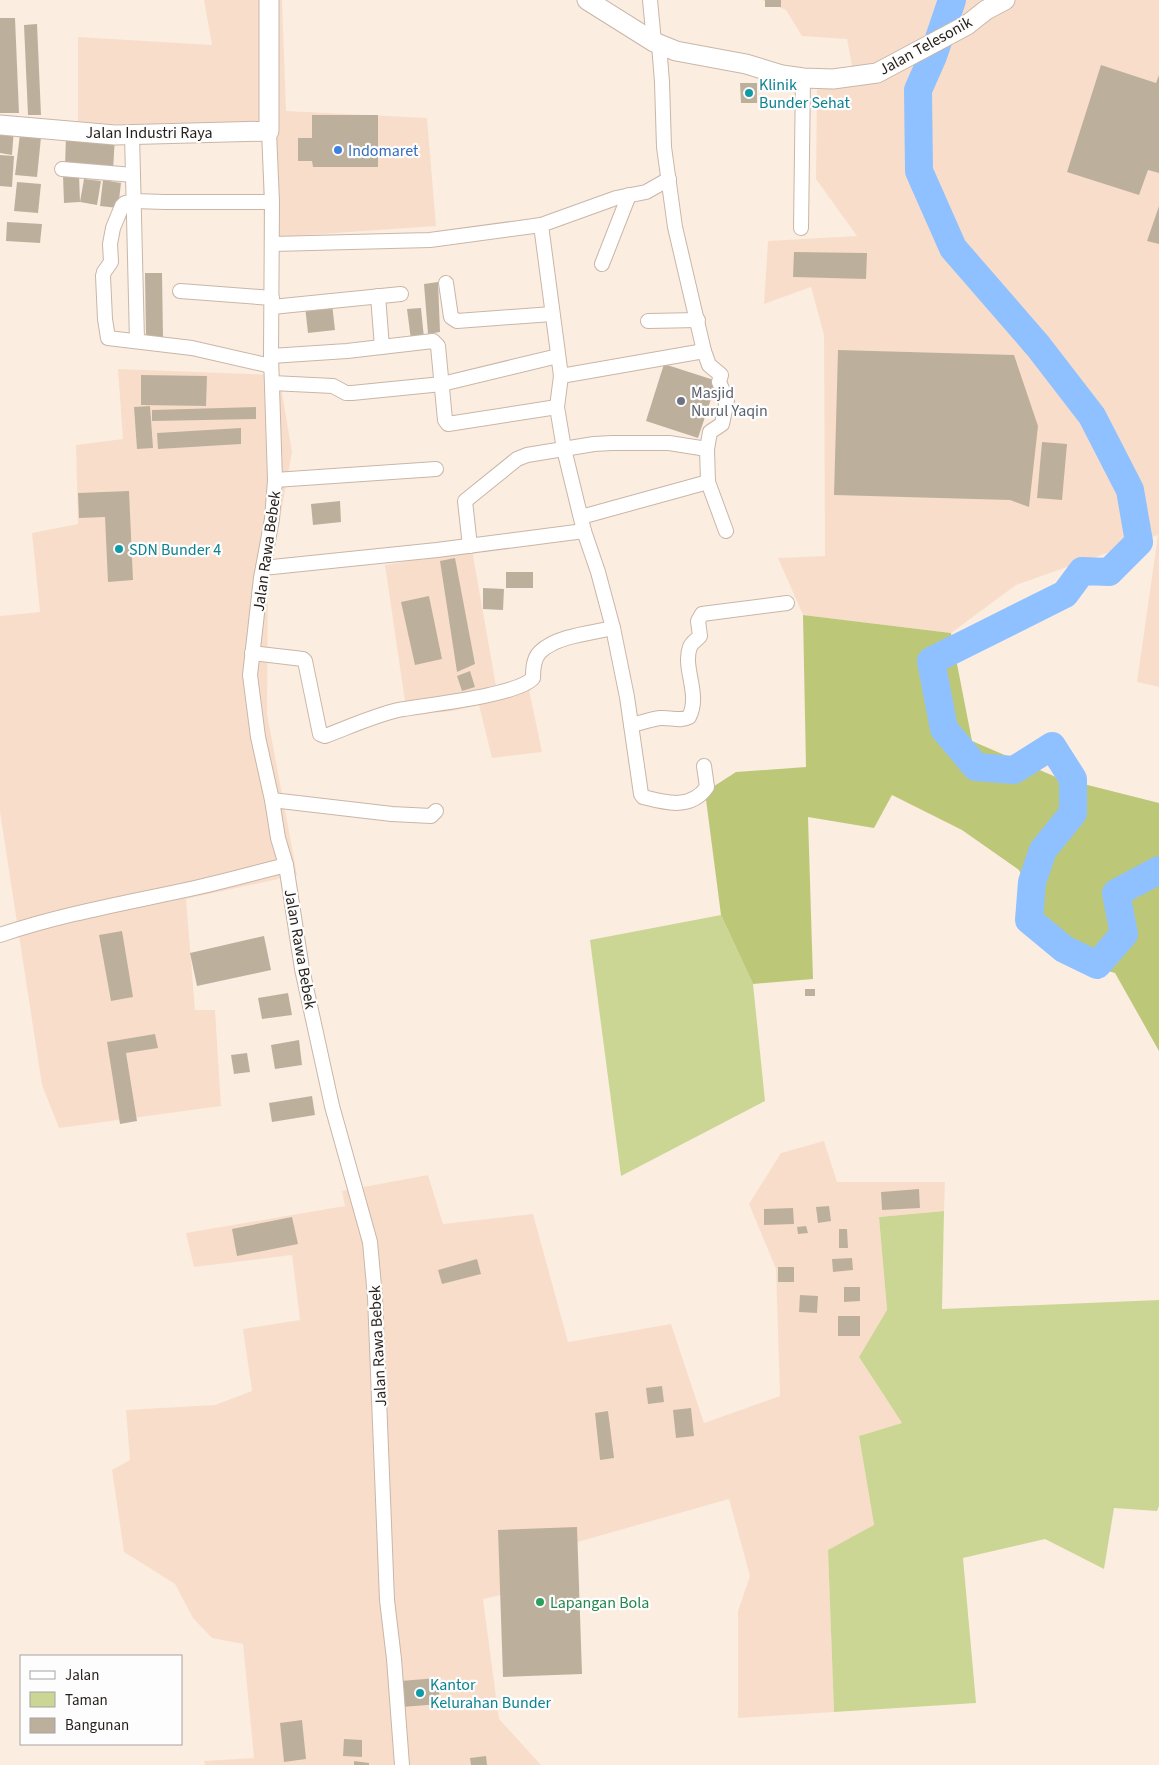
<svg xmlns="http://www.w3.org/2000/svg" width="1159" height="1765" font-family="'Source Sans 3',sans-serif">
  <rect width="100%" height="100%" fill="#fcede1"/>
  <g fill="#f8deca">
    <polygon points="204,0 282,0 286,111 427,118 436,226 264,238 262,128 78,123 78,37 212,45"/>
    <polygon points="762,0 1159,0 1159,687 1137,682 1158,535 1016,585 951,633 803,615 778,558 825,556 824,335 811,287 764,304 768,241 857,236 816,179 817,90 855,82 847,39 802,36 786,10"/>
    <polygon points="118,369 279,375 292,452 268,586 267,714 297,875 186,899 195,1010 215,1010 221,1106 59,1128 42,1085 0,812 0,616 40,612 32,533 78,524 76,445 123,439"/>
    <polygon points="472,550 496,686 527,680 542,752 492,758 479,705 453,711 407,715 385,565"/>
    <polygon points="824,1141 837,1182 945,1182 944,1211 879,1217 887,1311 859,1357 902,1423 859,1436 874,1526 828,1550 834,1712 738,1718 738,1611 750,1576 729,1499 574,1543 568,1580 483,1599 499,1719 541,1765 205,1765 204,1761 254,1758 243,1644 212,1638 193,1618 175,1584 124,1552 112,1470 130,1460 126,1410 215,1405 252,1391 243,1329 300,1320 292,1255 194,1267 186,1233 345,1206 342,1191 428,1175 443,1224 533,1214 568,1342 671,1324 704,1423 780,1396 776,1269 749,1204 781,1153"/>
  </g>
  <g fill="#cbd694">
    <polygon points="721,915 753,984 765,1101 621,1176 590,940"/>
    <polygon points="944,1211 942,1309 1159,1300 1159,1506 1157,1511 1114,1508 1104,1569 1045,1539 963,1558 976,1703 834,1712 828,1550 874,1525 859,1436 902,1423 859,1357 887,1310 879,1217"/>
  </g>
  <polygon fill="#bcc878" points="803,615 951,633 972,741 1056,777 1159,803 1159,1051 1115,973 1059,957 1019,870 962,830 892,795 874,828 808,817 813,979 753,984 721,915 705,792 736,772 806,767"/>
  <g fill="none" stroke-linecap="round" stroke-linejoin="round">
    <polyline stroke="#8fc0ff" stroke-width="28" points="952,0 933,56 918,90 919,171 953,248 1038,346 1092,416 1130,490 1139,542 1109,572 1082,571 1065,594 931,661 944,729 976,767 1014,770 1052,746 1073,779 1073,813 1043,850 1032,882 1029,920 1064,949 1097,965 1124,934 1116,893 1159,870"/>
  </g>
  <g fill="#bcb09d">
    <rect x="765" y="0" width="16" height="7"/>
    <polygon points="0,18 15,18 19,113 0,113"/>
    <polygon points="37,24 41,115 28,115 24,25"/>
    <polygon points="1101,65 1156,83 1159,75 1159,173 1148,170 1139,195 1067,172"/>
    <polygon points="740,83 757,83 757,103 741,103"/>
    <polygon points="312,115 378,115 378,167 313,167 312,161 298,161 298,138 312,138"/>
    <polygon points="0,127 14,128 12,155 0,153"/>
    <polygon points="20,134 41,137 37,177 15,175"/>
    <polygon points="66,135 115,137 113,170 65,168"/>
    <polygon points="0,155 14,156 12,187 0,186"/>
    <polygon points="63,175 79,175 80,202 64,203"/>
    <polygon points="84,179 101,181 97,205 80,202"/>
    <polygon points="103,180 121,183 118,208 100,206"/>
    <polygon points="17,182 41,184 38,213 14,211"/>
    <polygon points="1159,206 1159,244 1147,241"/>
    <polygon points="7,222 42,224 40,243 6,241"/>
    <polygon points="794,252 867,253 866,279 793,277"/>
    <polygon points="145,273 162,273 163,338 146,338"/>
    <polygon points="438,282 440,332 428,334 424,284"/>
    <polygon points="332,304 335,330 308,333 305,306"/>
    <polygon points="421,308 424,338 411,340 407,309"/>
    <polygon points="838,350 1014,355 1038,426 1029,507 1010,500 834,495"/>
    <polygon points="664,364 717,381 698,438 646,421"/>
    <polygon points="141,375 207,376 206,406 141,405"/>
    <polygon points="150,406 153,448 137,449 134,407"/>
    <polygon points="256,407 256,419 152,421 152,410"/>
    <polygon points="241,428 241,444 158,449 157,433"/>
    <polygon points="1042,442 1067,444 1062,500 1037,498"/>
    <polygon points="129,491 133,580 108,582 105,517 79,518 78,493"/>
    <polygon points="340,501 341,522 313,525 311,504"/>
    <polygon points="455,558 475,664 457,672 440,561"/>
    <rect x="506" y="572" width="27" height="16"/>
    <polygon points="483,588 504,589 503,610 483,609"/>
    <polygon points="429,596 442,659 415,665 401,602"/>
    <polygon points="470,671 475,687 462,691 457,676"/>
    <polygon points="122,931 133,997 111,1001 99,935"/>
    <polygon points="264,936 271,970 197,986 190,953"/>
    <rect x="805" y="989" width="10" height="7"/>
    <polygon points="288,993 292,1015 262,1019 258,998"/>
    <polygon points="155,1034 158,1048 126,1053 137,1121 120,1124 107,1042"/>
    <polygon points="299,1040 302,1065 275,1069 271,1045"/>
    <polygon points="247,1053 250,1072 234,1074 231,1055"/>
    <polygon points="312,1096 315,1115 272,1122 269,1103"/>
    <polygon points="919,1189 920,1208 882,1210 881,1192"/>
    <polygon points="829,1206 831,1221 818,1223 816,1207"/>
    <polygon points="793,1208 794,1224 764,1225 764,1209"/>
    <polygon points="292,1217 298,1244 237,1256 232,1229"/>
    <polygon points="806,1226 808,1233 798,1234 797,1227"/>
    <polygon points="839,1229 847,1229 848,1248 839,1248"/>
    <polygon points="852,1258 853,1270 833,1272 832,1259"/>
    <polygon points="477,1259 481,1274 442,1284 438,1270"/>
    <rect x="778" y="1267" width="16" height="15"/>
    <polygon points="844,1287 860,1287 860,1301 844,1302"/>
    <polygon points="800,1295 818,1296 817,1313 799,1312"/>
    <rect x="838" y="1316" width="22" height="20"/>
    <polygon points="662,1386 664,1402 648,1404 646,1388"/>
    <polygon points="691,1408 694,1436 676,1438 673,1410"/>
    <polygon points="608,1411 614,1458 600,1460 595,1413"/>
    <polygon points="577,1527 582,1674 503,1677 498,1530"/>
    <polygon points="438,1678 440,1704 402,1707 400,1681"/>
    <polygon points="302,1720 306,1759 284,1762 280,1723"/>
    <polygon points="344,1739 362,1740 362,1757 343,1756"/>
    <polygon points="486,1756 487,1765 471,1765 470,1758"/>
    <polygon points="354,1761 369,1763 369,1765 354,1765"/>
  </g>
  <g fill="none" stroke-linecap="round" stroke-linejoin="round">
    <defs>
      <g id="street">
        <polyline points="650,0 654,42"/>
        <polyline points="659,44 662,82 664,147 675,227 704,351 709,365 721,375 719,382 727,400 722,424 710,432 707,449 708,482 726,531"/>
        <polyline points="269,131 272,202 271,356 275,480 272,519 261,578 250,675 258,737 272,800 278,838 286,865 302,969 332,1106 370,1242 375,1297 387,1600 394,1659 402,1765"/>
        <polyline points="62,169 133,175 132,135"/>
        <polyline points="133,175 137,341"/>
        <path d="M541,225L561,376L557,407L564,449L584,531L598,572L613,628L627,697L641,794L643,797C666,803 691,810 707,787L704,766"/>
        <polyline points="801,228 803,78"/>
        <polyline points="272,244 430,240 541,225 616,198 646,192 669,179"/>
        <polyline points="602,264 629,195"/>
        <polyline points="446,283 451,317 457,321 552,314"/>
        <polyline points="180,291 272,298"/>
        <polyline points="378,296 382,347"/>
        <polyline points="272,307 401,294"/>
        <polyline points="648,321 698,320"/>
        <polyline points="271,356 347,351 433,341 438,346 445,420 448,424 557,407"/>
        <polyline points="271,366 192,348 108,338 105,319 103,276 104,272 111,262 110,244 113,228 122,206 125,203 134,201 165,202 272,202"/>
        <polyline points="561,376 704,351"/>
        <polyline points="272,383 333,386 346,393 352,393 442,384 558,356"/>
        <polyline points="275,480 436,469"/>
        <polyline points="581,517 708,482"/>
        <polyline points="470,546 465,501 517,459 527,455 594,444 612,443 669,443 707,449"/>
        <polyline points="263,568 437,550 584,531"/>
        <path d="M252,653L303,659L305,661L320,734L325,736C349,727 373,716 398,710C424,705 517,696 533,678C533,670 533,659 540,652C556,636 591,633 613,628"/>
        <path d="M631,725C641,723 651,719 660,718C671,717 680,722 689,717C701,694 682,668 690,647C692,642 697,640 700,636L698,621L702,614L787,603"/>
        <polyline points="272,800 392,814 431,816 436,811"/>
        <path d="M0,935C62,914 126,903 190,889C222,882 254,873 286,865"/>
      </g>
      <g id="secondary">
        <polyline points="587,0 654,42 676,51 746,64 782,75 803,78 833,79 877,73 967,25 986,10 1005,0"/>
        <polyline points="0,125 115,135 269,131 269,0"/>
      </g>
    </defs>
    <use href="#street" stroke="#c9b6a8" stroke-width="16"/>
    <use href="#secondary" stroke="#c9b6a8" stroke-width="21"/>
    <use href="#street" stroke="#fff" stroke-width="14"/>
    <use href="#secondary" stroke="#fff" stroke-width="19"/>
  </g>
  <g fill="#0f9aa8" stroke="#fdfdfd" stroke-width="2">
    <circle cx="749" cy="93" r="5"/>
    <circle cx="119" cy="549" r="5"/>
    <circle cx="420" cy="1693" r="5"/>
  </g>
  <circle fill="#3f7fe0" stroke="#fdfdfd" stroke-width="2" cx="338" cy="150" r="5"/>
  <circle fill="#6b7280" stroke="#fdfdfd" stroke-width="2" cx="681" cy="401" r="5"/>
  <circle fill="#2e9e5b" stroke="#fdfdfd" stroke-width="2" cx="540" cy="1602" r="5"/>
  <g text-anchor="middle" stroke-width="4.5" stroke-linejoin="round" paint-order="stroke">
    <g font-size="16" fill="#251e19" stroke="#fdfdfd">
      <text transform="translate(925 45) rotate(-29)" y="6">Jalan Telesonik</text>
      <text x="149" y="138">Jalan Industri Raya</text>
      <text transform="translate(266 551) rotate(-82)" y="6">Jalan Rawa Bebek</text>
      <text transform="translate(301 949) rotate(80)" y="6">Jalan Rawa Bebek</text>
      <text transform="translate(377 1346) rotate(-93)" y="6">Jalan Rawa Bebek</text>
    </g>
    <g font-size="16" fill="#0d838f" stroke="#fdfdfd" text-anchor="start">
      <text x="759" y="90">Klinik<tspan x="759" dy="18">Bunder Sehat</tspan></text>
      <text x="129" y="555">SDN Bunder 4</text>
      <text x="430" y="1690">Kantor<tspan x="430" dy="18">Kelurahan Bunder</tspan></text>
    </g>
    <g font-size="16" fill="#366cbe" stroke="#fdfdfd" text-anchor="start">
      <text x="348" y="156">Indomaret</text>
    </g>
    <g font-size="16" fill="#5b616d" stroke="#fdfdfd" text-anchor="start">
      <text x="691" y="398">Masjid<tspan x="691" dy="18">Nurul Yaqin</tspan></text>
    </g>
    <g font-size="16" fill="#27864d" stroke="#fdfdfd" text-anchor="start">
      <text x="550" y="1608">Lapangan Bola</text>
    </g>
  </g>
  <rect x="20" y="1655" width="162" height="90" fill="#fdfdfd" stroke="#a7a4a2"/>
  <rect x="30" y="1671" width="25" height="8" fill="#ffffff" stroke="#a7a4a2"/>
  <text x="65" y="1680" font-size="15" fill="#251e19">Jalan</text>
  <rect x="30" y="1692" width="25" height="15" fill="#cbd694" stroke="#a7a4a2"/>
  <text x="65" y="1705" font-size="15" fill="#251e19">Taman</text>
  <rect x="30" y="1718" width="25" height="15" fill="#bcb09d" stroke="#a7a4a2"/>
  <text x="65" y="1730" font-size="15" fill="#251e19">Bangunan</text>
</svg>
